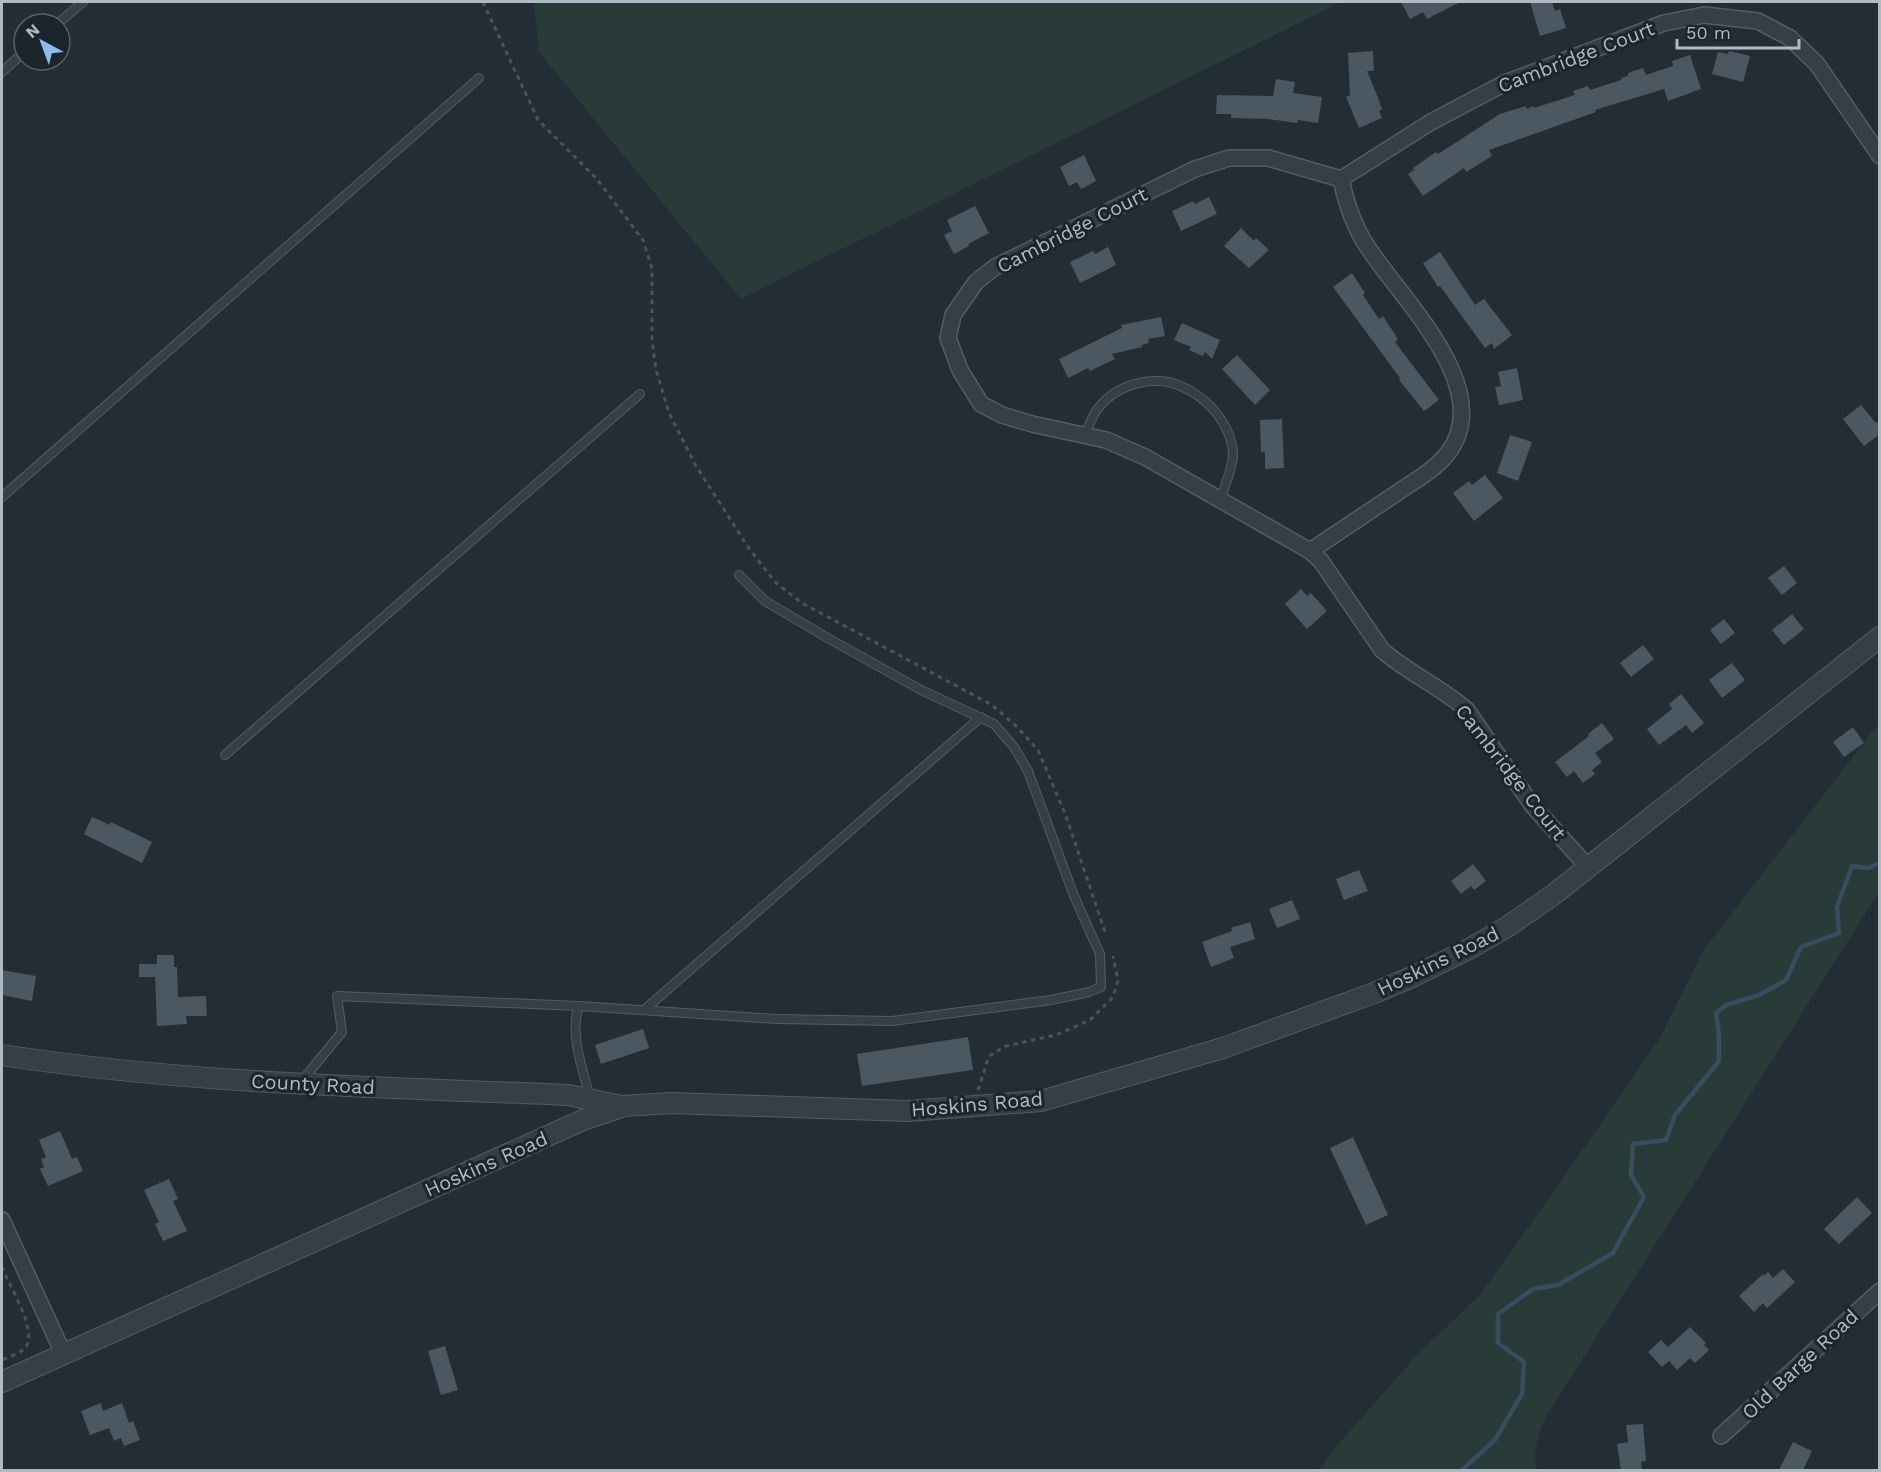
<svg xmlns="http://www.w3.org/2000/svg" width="1881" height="1472" font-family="'Work Sans',sans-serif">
  <rect width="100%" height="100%" fill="#232d36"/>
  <g fill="#283b39">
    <polygon points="534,2 1341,2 741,299 539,52"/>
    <path d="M1879,723V892L1545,1418C1538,1437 1532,1451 1537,1470H1318L1336,1447L1416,1356L1480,1295L1557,1187L1660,1038L1703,951Z"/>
  </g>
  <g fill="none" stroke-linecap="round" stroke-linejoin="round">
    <polyline stroke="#3a4c5e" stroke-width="4.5" points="1462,1470 1495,1440 1522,1394 1524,1362 1498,1343 1498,1314 1533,1289 1558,1285 1613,1253 1644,1197 1631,1175 1633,1144 1666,1140 1675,1115 1719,1061 1719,1035 1716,1013 1726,1005 1759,995 1786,980 1801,947 1839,933 1837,907 1852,866 1868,868 1880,863"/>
  </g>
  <g fill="#4b5862">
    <polygon points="1401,2 1460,2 1427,19 1423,12 1410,19"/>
    <polygon points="1530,2 1552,2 1555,11 1560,9 1566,28 1540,36"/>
    <polygon points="1373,51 1374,71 1367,71 1379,100 1382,110 1379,111 1382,118 1359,128 1346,97 1350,95 1348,53"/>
    <polygon points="1729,51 1750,56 1743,82 1712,74 1718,52 1728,54"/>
    <polygon points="1690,55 1701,89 1668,101 1664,89 1595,110 1596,112 1489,150 1492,156 1466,172 1464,168 1423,196 1408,174 1414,170 1413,168 1436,152 1438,154 1500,114 1526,106 1527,109 1534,106 1534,108 1575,95 1573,91 1588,86 1590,90 1621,80 1621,78 1628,76 1628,73 1643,68 1646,75 1673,66 1672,61"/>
    <polygon points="1276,79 1295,82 1293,93 1322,97 1318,123 1298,120 1297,123 1268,119 1231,118 1231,114 1216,114 1217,95 1273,96"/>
    <polygon points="1084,155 1096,181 1081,189 1077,182 1069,186 1060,167"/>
    <polygon points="1209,197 1217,214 1181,231 1172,211 1193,201 1195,204"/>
    <polygon points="975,206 989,233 968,244 969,246 954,254 944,235 952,231 947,220"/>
    <polygon points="1241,228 1254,241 1256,238 1269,250 1249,268 1224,246"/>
    <polygon points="1108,247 1116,265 1080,283 1070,262 1093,251 1095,254"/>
    <polygon points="1440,252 1475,305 1484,299 1512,335 1494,349 1492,343 1485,348 1440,286 1438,287 1423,263"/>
    <polygon points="1352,273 1365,293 1363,295 1379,319 1383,316 1398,339 1395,342 1439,400 1424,411 1399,380 1400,378 1333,287"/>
    <polygon points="1161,317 1165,336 1148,339 1149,343 1142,345 1142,347 1112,354 1115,359 1090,371 1088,368 1068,378 1059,359 1122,328 1121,325"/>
    <polygon points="1182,323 1220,340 1212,359 1205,352 1203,356 1189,350 1191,347 1174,340"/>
    <polygon points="1237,355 1270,390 1255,405 1222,369"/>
    <polygon points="1517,368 1523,400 1499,405 1495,387 1501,386 1498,372"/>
    <polygon points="1861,405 1875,422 1880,423 1880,434 1864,446 1843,419"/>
    <polygon points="1282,419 1284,468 1265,469 1265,452 1261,452 1260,420"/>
    <polygon points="1510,435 1532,442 1518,481 1497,473"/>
    <polygon points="1485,475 1503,498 1474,521 1453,493 1469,481 1472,485"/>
    <polygon points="1784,566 1797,583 1782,595 1768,578"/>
    <polygon points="1301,589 1307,596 1311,593 1327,611 1307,629 1285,604"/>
    <polygon points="1792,614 1804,629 1784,645 1772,630"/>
    <polygon points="1724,619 1735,633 1721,644 1710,630"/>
    <polygon points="1643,645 1654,659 1631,677 1620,663"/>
    <polygon points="1732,663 1745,680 1722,698 1709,680"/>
    <polygon points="1681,694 1704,723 1692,733 1686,725 1659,745 1647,729 1672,709 1669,704"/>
    <polygon points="1602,723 1614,739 1595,753 1602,762 1592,770 1595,774 1583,783 1574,771 1567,777 1555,762 1589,736 1588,734"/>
    <polygon points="1853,727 1864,743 1844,757 1833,742"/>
    <polygon points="92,817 110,825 111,822 152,842 142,863 84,834"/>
    <polygon points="1473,864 1486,881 1474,890 1471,886 1461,894 1451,881"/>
    <polygon points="1359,870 1368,891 1344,900 1336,879"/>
    <polygon points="1292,900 1300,919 1277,928 1269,909"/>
    <polygon points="1250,922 1255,939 1230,947 1234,958 1211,967 1202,942 1232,931 1231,928"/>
    <polygon points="157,955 174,955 174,967 177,967 178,997 206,996 207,1016 186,1016 187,1024 157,1026 155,977 139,977 139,964 157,964"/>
    <polygon points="2,970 36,976 32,1001 2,995"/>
    <polygon points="643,1029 649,1048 601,1064 595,1045"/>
    <polygon points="968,1037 973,1070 862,1086 857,1054"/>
    <polygon points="60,1131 72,1159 77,1157 83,1171 48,1186 40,1169 44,1167 41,1159 46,1157 39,1140"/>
    <polygon points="1353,1137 1388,1215 1366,1225 1330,1148"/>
    <polygon points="169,1179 178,1199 173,1201 187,1231 163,1241 155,1224 159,1222 144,1190"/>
    <polygon points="1857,1197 1872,1213 1839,1244 1824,1229"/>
    <polygon points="1783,1269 1795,1282 1767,1308 1763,1303 1754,1312 1739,1296 1763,1274 1764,1276 1768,1272 1773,1278"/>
    <polygon points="1690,1327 1706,1343 1704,1345 1709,1350 1695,1363 1690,1358 1677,1370 1669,1361 1662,1367 1648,1352 1661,1340 1668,1347"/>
    <polygon points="445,1346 458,1390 441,1395 428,1351"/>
    <polygon points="101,1403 103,1411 122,1403 129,1423 133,1421 140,1440 124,1446 121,1438 114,1441 109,1428 90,1435 81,1411"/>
    <polygon points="1643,1424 1646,1461 1641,1462 1642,1470 1621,1470 1617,1444 1628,1442 1626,1425"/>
    <polygon points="1793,1442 1812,1451 1803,1470 1779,1470"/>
  </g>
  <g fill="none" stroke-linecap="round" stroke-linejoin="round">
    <defs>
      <g id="service">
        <polyline points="57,24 83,2"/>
        <polyline points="2,72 24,52"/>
        <path d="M1085,434C1089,426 1093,413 1100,406C1113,390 1137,380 1158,381C1194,382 1233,419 1233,456C1232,470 1224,487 1220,501"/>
        <polyline points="2,497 479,78"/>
        <polyline points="225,755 640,394"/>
        <path d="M579,1006C569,1034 583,1070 590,1098"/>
        <polyline points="644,1010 981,717"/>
        <polyline points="301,1082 342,1032 337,996 579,1006 776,1019 892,1021 1051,1000 1089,992 1101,987 1100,954 1074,896 1028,771 1014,747 994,724 921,690 826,637 765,601 739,575"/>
      </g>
      <g id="minor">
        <path d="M1341,179C1346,203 1353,225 1367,246C1400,298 1497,388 1448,453C1435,470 1414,481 1397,493C1368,512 1339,532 1310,551L1321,561L1382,650C1408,673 1441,687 1467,710L1532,805L1588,867"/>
        <polyline points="1310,551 1145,457 1106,440 1032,424 1002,415 981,404 960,370 948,338 953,315 976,282 995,267 1195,169 1229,158 1268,158 1341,179 1431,122 1505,83 1664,23 1704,15 1758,21 1790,38 1817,64 1880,156"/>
        <polyline points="2,1220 63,1353"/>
        <polyline points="1721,1436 1880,1291"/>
      </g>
      <g id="tertiary">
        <path d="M2,1055C189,1084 379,1087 568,1095L622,1106"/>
        <polyline points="2,1382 583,1120 624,1106 671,1103 908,1111 1041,1101 1223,1048 1374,993 1412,977 1469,949 1507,927 1553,895 1880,637"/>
      </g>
    </defs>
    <use href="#service" stroke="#545d65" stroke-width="10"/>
    <use href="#minor" stroke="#545d65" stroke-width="18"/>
    <use href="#tertiary" stroke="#545d65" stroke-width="22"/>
    <g stroke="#445657" stroke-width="3" stroke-dasharray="4.5 4.5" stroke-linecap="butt">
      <polyline points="483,2 538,120 596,178 643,240 652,268 652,340 656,370 669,413 696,466 750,550 776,583 802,603 992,705 1016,726 1038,750 1066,816 1106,935"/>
      <polyline points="978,1090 989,1056 1006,1046 1056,1035 1090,1020 1113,997 1118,981 1113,956"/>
      <path d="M2,1267C8,1284 42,1336 23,1350C18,1354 8,1357 2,1360"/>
    </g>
    <use href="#service" stroke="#363f47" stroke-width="8"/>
    <use href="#minor" stroke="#363f47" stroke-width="15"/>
    <use href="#tertiary" stroke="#363f47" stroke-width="20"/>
  </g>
  <g text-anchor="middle" stroke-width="6" stroke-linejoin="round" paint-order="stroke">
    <g font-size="20" fill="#b1bac3" stroke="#1c242c">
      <text transform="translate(1576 57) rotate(-21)" y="7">Cambridge Court</text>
      <text transform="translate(1072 230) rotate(-27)" y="7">Cambridge Court</text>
      <text transform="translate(1511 772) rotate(52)" y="7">Cambridge Court</text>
      <text transform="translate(1438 961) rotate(-26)" y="7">Hoskins Road</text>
      <text transform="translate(313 1084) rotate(3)" y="7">County Road</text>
      <text transform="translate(977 1104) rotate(-5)" y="7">Hoskins Road</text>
      <text transform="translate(486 1164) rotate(-24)" y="7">Hoskins Road</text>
      <text transform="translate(1800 1364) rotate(-43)" y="7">Old Barge Road</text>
    </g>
  </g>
  <rect width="1881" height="1472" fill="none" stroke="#b1bac3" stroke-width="6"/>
  <g transform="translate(42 42) rotate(319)"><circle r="28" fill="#1c242c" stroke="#586068" stroke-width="1.5"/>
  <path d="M0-4.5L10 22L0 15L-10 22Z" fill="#8cbbed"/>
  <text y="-9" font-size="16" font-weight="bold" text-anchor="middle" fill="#b1bac3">N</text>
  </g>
  <path d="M1677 39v9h122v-9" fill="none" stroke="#b1bac3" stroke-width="3"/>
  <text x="1686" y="39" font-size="18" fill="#b1bac3" stroke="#1c242c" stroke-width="4.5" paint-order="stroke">50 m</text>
</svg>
